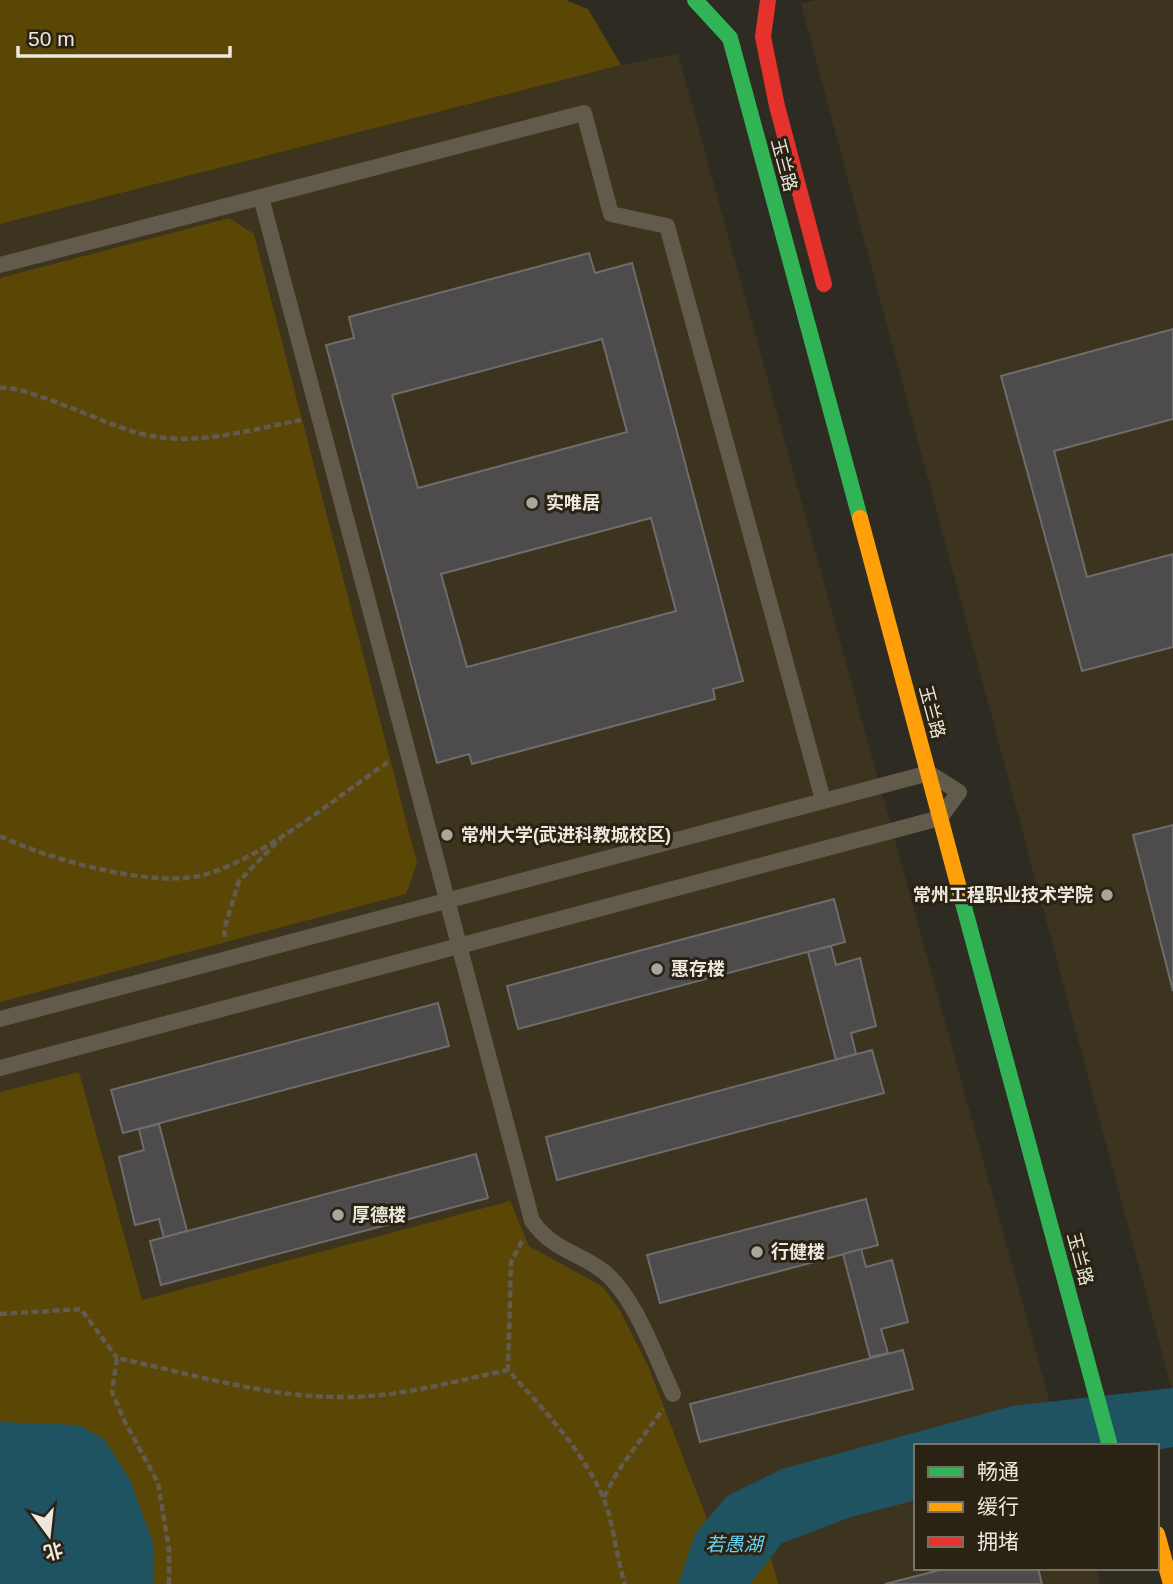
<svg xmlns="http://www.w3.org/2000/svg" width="1173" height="1584" font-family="Arial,'Noto Sans SC',sans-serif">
  <rect width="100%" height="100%" fill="#2e2b22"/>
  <g fill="#3c341e">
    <polygon points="816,0 1173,0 1173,1394 801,4"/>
    <polygon points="678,54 1062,1446 916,1446 916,1568 1096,1568 1100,1584 0,1584 0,224 621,65"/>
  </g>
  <g fill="#5b4705">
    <polygon points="0,0 566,0 588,9 621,65 0,224"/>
    <polygon points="229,218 254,234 417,863 406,894 0,1002 0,278"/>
    <polygon points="79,1072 142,1300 510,1201 529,1246 603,1287 619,1309 648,1366 725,1566 770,1554 778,1584 0,1584 0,1092"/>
  </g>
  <g fill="#1f5362">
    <polygon points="1173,1388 1173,1447 1157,1450 1157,1446 916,1446 916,1500 851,1517 782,1543 750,1584 678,1584 696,1532 727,1496 782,1469 1012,1406"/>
    <polygon points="0,1422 79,1425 104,1439 130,1480 153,1542 154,1584 0,1584"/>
  </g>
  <g fill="#4d4b4b" stroke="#6e6c6c" stroke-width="2" fill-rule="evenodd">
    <path d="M589,253L595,273L632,263L743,681L713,689L715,699L472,764L469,754L437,763L326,345L354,338L349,317ZM602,339L627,432L418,488L392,395ZM651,518L676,611L467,667L441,574Z"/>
    <polygon points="1173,329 1173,419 1054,451 1087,577 1173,554 1173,647 1082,671 1001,376"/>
    <polygon points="1173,825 1173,991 1133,835"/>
    <polygon points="834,899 845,942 518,1029 507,986"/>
    <polygon points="831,946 836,965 860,958 876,1026 851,1033 856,1054 836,1060 808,952"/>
    <polygon points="438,1003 449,1046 123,1133 111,1090"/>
    <polygon points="872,1050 884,1093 557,1180 546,1137"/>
    <polygon points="159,1124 187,1231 164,1238 159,1219 135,1225 119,1157 144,1150 139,1129"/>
    <polygon points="476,1154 488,1198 161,1285 150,1241"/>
    <polygon points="866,1199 878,1245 660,1303 647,1255"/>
    <polygon points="861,1249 866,1267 892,1260 908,1322 881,1329 888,1353 870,1357 843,1254"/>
    <polygon points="903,1350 913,1389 700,1442 690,1404"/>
    <polygon points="948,1568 1038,1568 1042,1584 885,1584"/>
  </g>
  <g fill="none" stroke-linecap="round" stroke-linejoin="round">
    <g stroke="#615b50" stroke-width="4.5" stroke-dasharray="7 3.5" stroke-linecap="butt">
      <path d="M0,388C24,384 111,427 142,434C194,447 249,430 301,420"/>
      <path d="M0,836C47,859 156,890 207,874C268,855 334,799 388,762"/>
      <polyline points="225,937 224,930 239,881 280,839"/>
      <path d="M522,1241L511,1262L508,1370C542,1408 581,1448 602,1495C613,1518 616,1557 625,1584"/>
      <polyline points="0,1314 81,1309 117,1358"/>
      <polyline points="604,1497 618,1471 663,1409"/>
      <path d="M169,1584V1549L158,1483L124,1420L112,1392L117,1358C192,1374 272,1399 350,1397C403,1396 456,1381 508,1370"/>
    </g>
    <g stroke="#625a4a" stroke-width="16">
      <path d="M261,197L532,1221C555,1252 575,1250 603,1271C635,1296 655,1356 673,1394"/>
      <polyline points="0,265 584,113 611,214 667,226 823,800"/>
      <polyline points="0,1019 929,773 959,792 940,818 0,1068"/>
    </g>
    <g stroke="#30b455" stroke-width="16">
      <polyline points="695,0 730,38 860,518"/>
      <polyline points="960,892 1110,1446"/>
    </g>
    <g stroke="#ff9f0a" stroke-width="16">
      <polyline points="860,518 960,892"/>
      <polyline points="1157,1534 1171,1584"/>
    </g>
    <polyline stroke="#e5322d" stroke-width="16" points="768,0 763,37 777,106 824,284"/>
  </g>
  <g fill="#aaa69c" stroke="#2a2313" stroke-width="2.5">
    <circle cx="532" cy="503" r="7"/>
    <circle cx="447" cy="835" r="7"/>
    <circle cx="1107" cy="895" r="7"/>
    <circle cx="657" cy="969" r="7"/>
    <circle cx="338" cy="1215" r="7"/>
    <circle cx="757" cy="1252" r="7"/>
  </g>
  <g text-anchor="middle" stroke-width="6" stroke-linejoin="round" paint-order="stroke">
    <g font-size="18" fill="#ece8dd" stroke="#2a2313">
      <text transform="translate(784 165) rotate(75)" y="6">玉兰路</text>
      <text transform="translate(932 712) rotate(75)" y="6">玉兰路</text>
      <text transform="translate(1080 1259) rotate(75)" y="6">玉兰路</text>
    </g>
    <g font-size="18" font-weight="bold" fill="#ece8dd" stroke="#2a2313" text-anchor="start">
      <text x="546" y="509">实唯居</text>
      <text x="461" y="841">常州大学(武进科教城校区)</text>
      <text x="1093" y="901" text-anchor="end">常州工程职业技术学院</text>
      <text x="671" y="975">惠存楼</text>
      <text x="352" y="1221">厚德楼</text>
      <text x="771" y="1258">行健楼</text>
    </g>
    <g font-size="19" font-style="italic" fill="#68d5f6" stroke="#2a2313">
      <text x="734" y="1551">若愚湖</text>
    </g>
  </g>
  <rect x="914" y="1444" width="245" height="126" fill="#2a2313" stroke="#787264" stroke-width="2"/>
  <rect x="928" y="1467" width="35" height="10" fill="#30b455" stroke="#787264" stroke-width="2"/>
  <text x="977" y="1479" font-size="21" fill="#ece8dd">畅通</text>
  <rect x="928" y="1502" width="35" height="10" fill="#ff9f0a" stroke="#787264" stroke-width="2"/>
  <text x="977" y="1514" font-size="21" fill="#ece8dd">缓行</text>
  <rect x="928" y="1537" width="35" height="10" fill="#e5322d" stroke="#787264" stroke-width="2"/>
  <text x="977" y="1549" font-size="21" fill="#ece8dd">拥堵</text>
  <g transform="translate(49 1535) rotate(165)" stroke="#2a2313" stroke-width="5" paint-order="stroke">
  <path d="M0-5L12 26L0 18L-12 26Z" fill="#ece8dd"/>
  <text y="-10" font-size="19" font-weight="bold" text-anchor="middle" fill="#ece8dd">北</text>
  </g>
  <path d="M18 46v10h212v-10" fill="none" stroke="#ece8dd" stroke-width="3.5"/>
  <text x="28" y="46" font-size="21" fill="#ece8dd" stroke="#2a2313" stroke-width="5" paint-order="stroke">50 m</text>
</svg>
